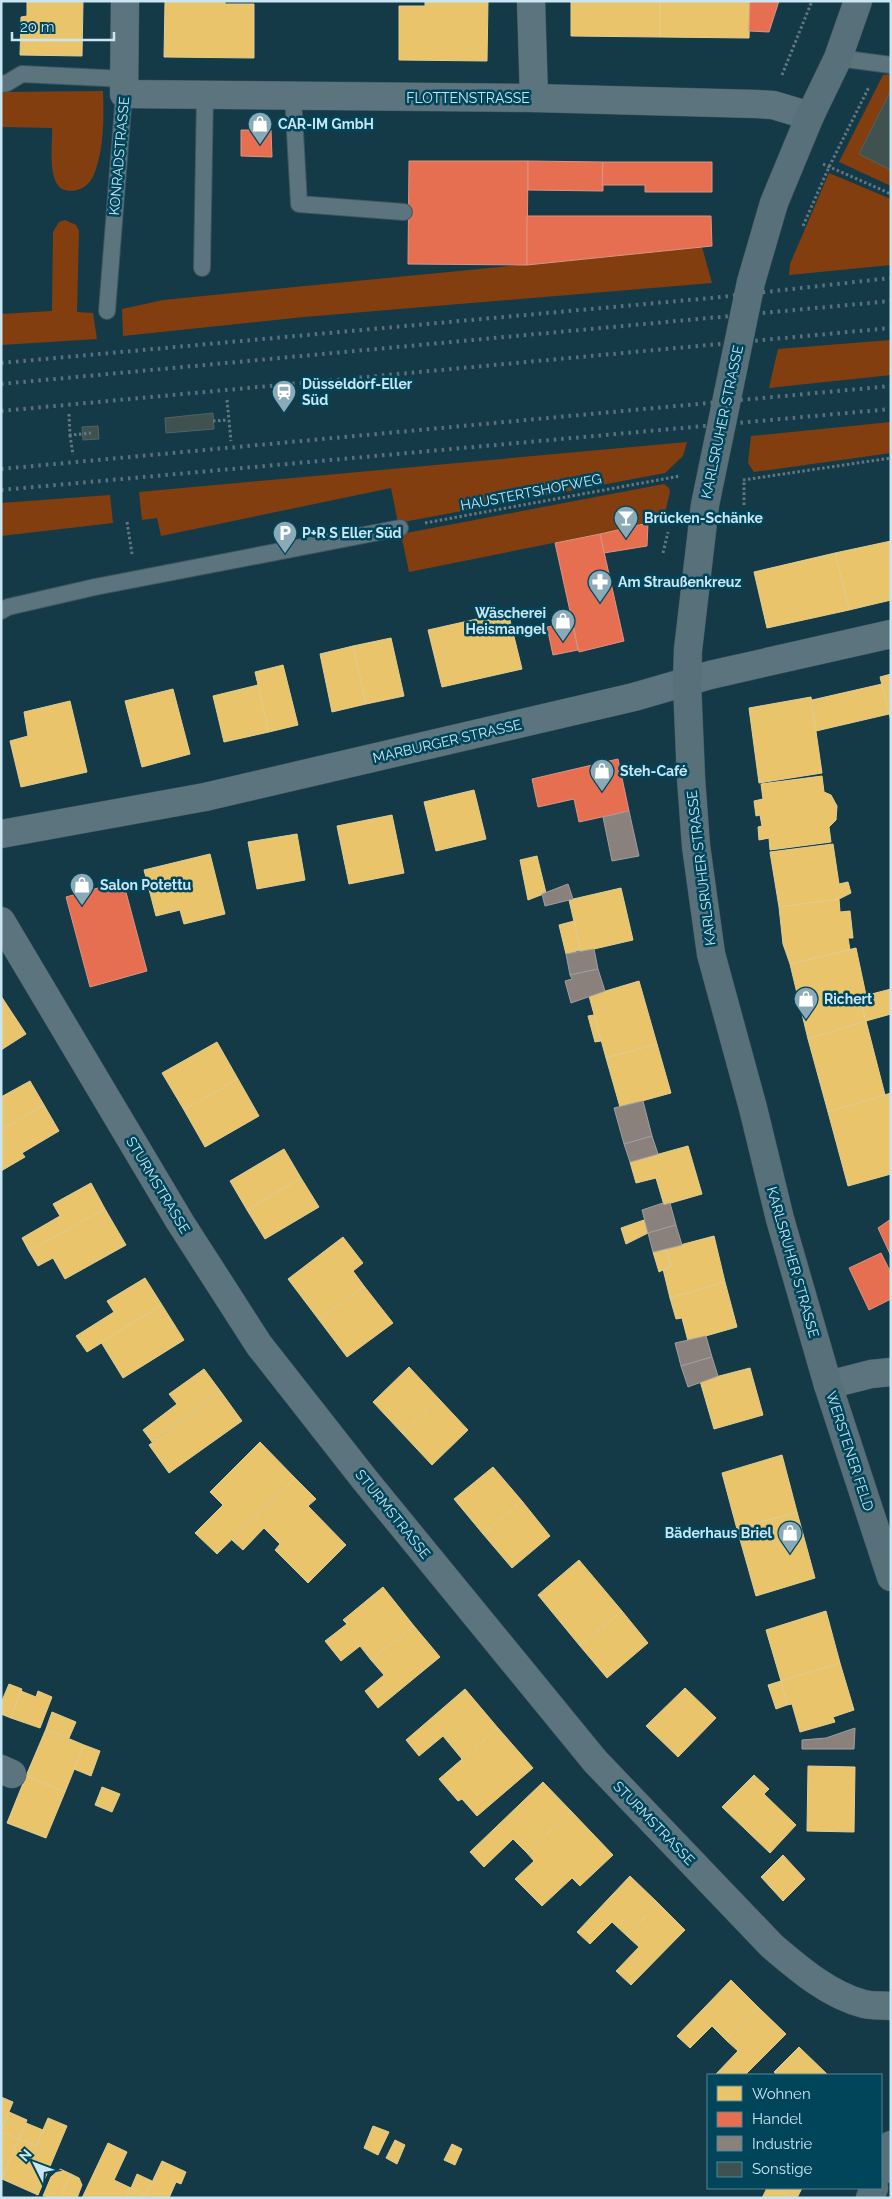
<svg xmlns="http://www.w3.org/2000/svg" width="892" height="2199" font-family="Raleway,sans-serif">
  <rect width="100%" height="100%" fill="#153a47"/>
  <g fill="#833e0f">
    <polygon points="891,74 891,186 839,162 883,75"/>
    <path d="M103,91C104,118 104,146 95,172C92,180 86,188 77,190C44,198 53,148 52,128L1,127V92Z"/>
    <polygon points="829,173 891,199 891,265 789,275 790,264"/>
    <polygon points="65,220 76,225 79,231 77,312 93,313 97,339 1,345 1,314 52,311 53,232 59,222"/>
    <polygon points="702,247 712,283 304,317 123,336 122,309 163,300"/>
    <polygon points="891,340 891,375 769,388 778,349"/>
    <polygon points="891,422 891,453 754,472 748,463 751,436"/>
    <polygon points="687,442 683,456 665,473 398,523 391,488 161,536 157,518 142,520 139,492"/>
    <polygon points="664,484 669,488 670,492 663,521 409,572 401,534"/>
    <polygon points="110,495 113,523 1,536 1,503"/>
  </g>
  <g fill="#e9c46a" stroke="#e0ce93">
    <polygon points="27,1 83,1 82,56 20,55 21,17 27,16"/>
    <polygon points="165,1 225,1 225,4 254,4 254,58 164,57"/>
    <polygon points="425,1 488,1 487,61 399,60 399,6 425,6"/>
    <polygon points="571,1 660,1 660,37 571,36"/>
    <polygon points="660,1 750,1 749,38 660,37"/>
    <polygon points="891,541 891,600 849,610 835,553"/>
    <polygon points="835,553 849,610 767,628 754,572"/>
    <polygon points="508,612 522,669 442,687 428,630"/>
    <polygon points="391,638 404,696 366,704 353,646"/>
    <polygon points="353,646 366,704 332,712 320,654"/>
    <polygon points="283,665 298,725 269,732 255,672"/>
    <polygon points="891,674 891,721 880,677"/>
    <polygon points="882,684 889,714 816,731 812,700"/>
    <polygon points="258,685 269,732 224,742 213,696"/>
    <polygon points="173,689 190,754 142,767 125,701"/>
    <polygon points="811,697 822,773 759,783 749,708"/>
    <polygon points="70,701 87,772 21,787 10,741 28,736 24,712"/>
    <polygon points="822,776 824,792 831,795 837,806 836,820 829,827 831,842 770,850 769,838 759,840 758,827 762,826 760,815 756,816 754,801 763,799 761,784"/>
    <polygon points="474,790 486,839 436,851 424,802"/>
    <polygon points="392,815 404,873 349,884 337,826"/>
    <polygon points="297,834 305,880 257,889 248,842"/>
    <polygon points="833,844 839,884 848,882 851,893 839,899 779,907 770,852"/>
    <polygon points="210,854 225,914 184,924 180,910 156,916 144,870"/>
    <polygon points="537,856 546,893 528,900 520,860"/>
    <polygon points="621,888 633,940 581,952 569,900"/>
    <polygon points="839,899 840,912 850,911 853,938 848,938 850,950 790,964 783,944 779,907"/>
    <polygon points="574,921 580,950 566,954 559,925"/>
    <polygon points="856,948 866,995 860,997 866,1021 808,1039 790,964"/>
    <polygon points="639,981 657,1044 606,1058 589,996"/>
    <polygon points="891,989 891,1014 866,1021 860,997"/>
    <polygon points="1,996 26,1034 1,1050"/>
    <polygon points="594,1015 601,1041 595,1042 588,1016"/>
    <polygon points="866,1021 885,1095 828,1112 808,1039"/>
    <polygon points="217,1042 238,1079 184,1110 162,1073"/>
    <polygon points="657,1044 671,1093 620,1107 606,1058"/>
    <polygon points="238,1079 259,1116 205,1147 184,1110"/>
    <polygon points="30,1081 44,1105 1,1130 1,1097"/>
    <polygon points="891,1093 891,1174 848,1186 828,1112"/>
    <polygon points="44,1105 59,1131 22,1153 25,1157 1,1171 1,1130"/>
    <polygon points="688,1146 702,1194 664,1205 656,1178 636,1183 630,1162"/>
    <polygon points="284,1149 301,1178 247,1210 230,1181"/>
    <polygon points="301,1178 319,1207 265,1239 247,1210"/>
    <polygon points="91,1183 105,1209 29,1251 22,1238 60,1216 53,1204"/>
    <polygon points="105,1209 126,1245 65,1279 53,1258 38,1266 29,1251"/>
    <polygon points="644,1220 648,1233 626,1244 621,1228"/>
    <polygon points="714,1236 725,1282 670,1298 663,1269 671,1266 665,1249"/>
    <polygon points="343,1237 363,1263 353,1271 364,1286 319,1320 288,1279"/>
    <polygon points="665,1249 671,1266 659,1272 653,1252"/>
    <polygon points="145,1278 162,1305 87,1352 76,1336 114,1312 107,1301"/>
    <polygon points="725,1282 737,1327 688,1341 682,1318 676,1319 670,1298"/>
    <polygon points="364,1286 393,1323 347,1357 319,1320"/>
    <polygon points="162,1305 184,1340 123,1378 101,1342"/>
    <polygon points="409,1367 439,1399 402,1433 373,1402"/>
    <polygon points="750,1368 763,1415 714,1429 700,1381"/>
    <polygon points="204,1369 221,1392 152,1442 143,1430 177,1404 169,1394"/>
    <polygon points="221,1392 242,1421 169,1473 149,1445"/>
    <polygon points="439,1399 468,1430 432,1465 402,1433"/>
    <polygon points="260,1442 295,1478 217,1554 195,1533 223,1505 210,1492"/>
    <polygon points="782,1455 797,1512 737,1529 722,1473"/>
    <polygon points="493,1467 522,1501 483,1534 454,1499"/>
    <polygon points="295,1478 316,1499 308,1506 346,1545 308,1583 275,1550 280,1544 264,1528 243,1550 232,1540"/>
    <polygon points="522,1501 550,1536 512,1568 483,1534"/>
    <polygon points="797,1512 815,1578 756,1596 737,1529"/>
    <polygon points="579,1560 622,1611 580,1646 538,1595"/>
    <polygon points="383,1587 414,1626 371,1660 360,1646 341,1661 325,1641 347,1624 343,1620"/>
    <polygon points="622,1611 648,1643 607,1678 580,1646"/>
    <polygon points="826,1611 840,1663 781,1681 766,1630"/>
    <polygon points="414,1626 440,1657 378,1708 365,1691 384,1675 371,1660"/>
    <polygon points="840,1663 854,1710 833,1717 835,1722 800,1732 792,1704 787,1705 781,1681"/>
    <polygon points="781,1681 787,1705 776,1709 768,1685"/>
    <polygon points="9,1684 22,1689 11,1718 1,1714 1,1703"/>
    <polygon points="685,1688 716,1718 678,1757 646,1726"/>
    <polygon points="465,1689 498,1728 462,1759 443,1736 419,1756 406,1740"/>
    <polygon points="21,1691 36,1697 38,1691 52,1697 40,1728 11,1718"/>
    <polygon points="52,1712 76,1722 69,1738 46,1729"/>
    <polygon points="498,1728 533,1768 477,1816 462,1799 458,1801 439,1779"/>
    <polygon points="46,1729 84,1745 65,1792 26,1776"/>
    <polygon points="84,1745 100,1751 91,1776 74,1769"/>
    <polygon points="808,1766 855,1767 854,1832 807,1831"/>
    <polygon points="754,1775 769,1789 764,1794 796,1825 770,1853 722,1807"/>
    <polygon points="26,1776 65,1792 46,1838 7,1823"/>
    <polygon points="543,1782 571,1811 527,1853 513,1839 484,1867 470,1852"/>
    <polygon points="102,1787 120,1794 112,1812 95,1805"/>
    <polygon points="571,1811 613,1855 580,1886 572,1878 542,1906 515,1879 534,1861 527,1853"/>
    <polygon points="783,1855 805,1879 783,1901 761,1877"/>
    <polygon points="630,1876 658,1903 627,1936 612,1922 590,1944 577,1932"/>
    <polygon points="658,1903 685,1930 631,1985 616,1971 639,1947 627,1936"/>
    <polygon points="731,1980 758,2007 726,2040 712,2026 690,2048 677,2036"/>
    <polygon points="758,2007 786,2034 745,2075 717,2075 716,2074 738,2051 726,2040"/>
    <polygon points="799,2047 828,2075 777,2075 774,2072"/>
    <polygon points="1,2097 13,2102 1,2131 19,2139 2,2179 1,2179"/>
    <polygon points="9,2112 27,2120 19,2139 1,2131"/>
    <polygon points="48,2118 67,2126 38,2195 2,2179 19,2139 36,2146"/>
    <polygon points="26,2123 43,2130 36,2146 19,2139"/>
    <polygon points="373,2126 389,2132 378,2155 364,2148"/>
    <polygon points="395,2140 405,2145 397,2164 386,2158"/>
    <polygon points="108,2143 127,2152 114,2180 131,2188 126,2198 82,2198"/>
    <polygon points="452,2144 462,2149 455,2165 444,2160"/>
    <polygon points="162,2161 186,2172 181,2184 176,2182 169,2198 126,2198 131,2188 146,2195"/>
    <polygon points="60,2169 71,2174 60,2198 43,2196 51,2177"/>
    <polygon points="71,2174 79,2178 82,2185 77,2198 60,2198"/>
    <polygon points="137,2174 152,2181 146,2195 131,2188"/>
    <polygon points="767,2188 774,2188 795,2198 762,2198"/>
    <polygon points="774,2188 802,2188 797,2198"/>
  </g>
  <g fill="#e76f51" stroke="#de9382">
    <polygon points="750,1 779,1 769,32 749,31"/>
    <polygon points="241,130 271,130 272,157 241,156"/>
    <polygon points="409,161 528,161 527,265 408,264"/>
    <polygon points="528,161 603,162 603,191 528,190"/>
    <polygon points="603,162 712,162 712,192 645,192 645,185 602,185"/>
    <polygon points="527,216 711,216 712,246 527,265"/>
    <polygon points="648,523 647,546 604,553 600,534"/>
    <polygon points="600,534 624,641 579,652 555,543"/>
    <polygon points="572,622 578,650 553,655 547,627"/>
    <polygon points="618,759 629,811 579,822 574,799 538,807 532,779"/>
    <polygon points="123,881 147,971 90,987 66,897"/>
    <polygon points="891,1219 891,1256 878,1228"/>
    <polygon points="881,1253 891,1273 891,1299 869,1310 849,1268"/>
  </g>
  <g fill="#8a817c" stroke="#9d9fa0">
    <polygon points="629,811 639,856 612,861 603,817"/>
    <polygon points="568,884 573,899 545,906 542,894"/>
    <polygon points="594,949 598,969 570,975 566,954"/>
    <polygon points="598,969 605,991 571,1003 565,981 572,979 570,975"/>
    <polygon points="643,1101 652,1136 624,1144 614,1108"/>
    <polygon points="652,1136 658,1154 630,1162 624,1144"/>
    <polygon points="663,1203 664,1205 670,1203 676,1225 648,1233 642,1210"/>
    <polygon points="676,1225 682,1245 653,1252 648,1233"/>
    <polygon points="706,1336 712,1357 681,1366 675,1343"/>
    <polygon points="712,1357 718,1376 688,1387 681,1366"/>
    <polygon points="855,1728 854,1749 802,1749 802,1740 826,1738"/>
  </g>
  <g fill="#3f524f" stroke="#516362">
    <polygon points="891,90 891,170 859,154"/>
    <polygon points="213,413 214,429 166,433 165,418"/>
    <polygon points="98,426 99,439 83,440 82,427"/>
  </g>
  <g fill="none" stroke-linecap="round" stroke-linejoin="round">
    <defs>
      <g id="lane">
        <polyline points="838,58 891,65"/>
        <polyline points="1,84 7,83 22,74 125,79"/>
        <polyline points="293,96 299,204 404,212"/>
        <polyline points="202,268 205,95"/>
        <polyline points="107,311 124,94"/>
        <polyline points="1,611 8,607 95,587 400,528"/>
      </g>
      <g id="street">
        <polyline points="125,1 124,94 534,98 756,104 773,105 810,116"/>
        <polyline points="531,1 534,98"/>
        <polyline points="1,834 205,797 634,697 710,675 891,634"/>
        <path d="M1,921L180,1222L259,1345L365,1480L595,1761L772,1946C799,1969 829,1995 864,2004C872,2006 882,2005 891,2006"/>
        <polyline points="828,1385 871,1374 891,1372"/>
        <polyline points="1,1769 12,1774"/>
      </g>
      <g id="secondary">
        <polyline points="858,1 838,58 810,116 774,203 751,282 705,505 688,650 687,683 691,778 696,846 711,954 753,1108 780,1219 828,1385 891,1577"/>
        <polyline points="881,2171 891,2145"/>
        <polyline points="870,2198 874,2188"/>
      </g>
    </defs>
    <use href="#lane" stroke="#3e565f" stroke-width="18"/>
    <use href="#street" stroke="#3e565f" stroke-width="29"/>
    <use href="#secondary" stroke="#3e565f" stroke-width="29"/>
    <g stroke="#627780" stroke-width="3" stroke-dasharray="2.5 2.5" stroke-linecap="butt">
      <polyline points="782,75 812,1"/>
      <polyline points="823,164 891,194"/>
      <polyline points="803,226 829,167 869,87"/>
      <polyline points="227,400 231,441"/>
      <polyline points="69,414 70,435 91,433"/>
      <polyline points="213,421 228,420"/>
      <polyline points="70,435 73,455"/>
      <polyline points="743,480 891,458"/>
      <polyline points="744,505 744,481"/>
      <polyline points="127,522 132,554"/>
      <polyline points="425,523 680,476"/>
      <polyline points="663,553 668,532"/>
    </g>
    <use href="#lane" stroke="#5b747e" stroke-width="16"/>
    <use href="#street" stroke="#5b747e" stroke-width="28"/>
    <use href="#secondary" stroke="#58707a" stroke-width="28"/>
    <g stroke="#58717c" stroke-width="4" stroke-dasharray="2.5 5" stroke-linecap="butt">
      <polyline points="1,363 711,298 891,278"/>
      <polyline points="1,384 891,301"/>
      <polyline points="1,411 891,328"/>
      <polyline points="1,469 891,386"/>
      <polyline points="1,490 891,409"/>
    </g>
  </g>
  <defs>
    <symbol id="shop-pin" viewBox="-11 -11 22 30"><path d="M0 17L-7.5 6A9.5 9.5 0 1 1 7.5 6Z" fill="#8baab7" stroke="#01455b"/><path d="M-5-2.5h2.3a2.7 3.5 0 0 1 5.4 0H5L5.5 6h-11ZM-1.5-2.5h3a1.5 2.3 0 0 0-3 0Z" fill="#fff"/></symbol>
    <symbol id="station-pin" viewBox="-11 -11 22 30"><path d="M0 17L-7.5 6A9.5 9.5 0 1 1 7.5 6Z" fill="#8baab7" stroke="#01455b"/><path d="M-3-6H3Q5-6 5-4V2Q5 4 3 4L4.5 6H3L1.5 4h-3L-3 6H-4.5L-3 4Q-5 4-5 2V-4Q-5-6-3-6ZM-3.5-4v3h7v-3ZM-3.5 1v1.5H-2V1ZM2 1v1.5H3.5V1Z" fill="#fff"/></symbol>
    <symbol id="bar-pin" viewBox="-11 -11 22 30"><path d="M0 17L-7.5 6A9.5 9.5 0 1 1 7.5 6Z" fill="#8baab7" stroke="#01455b"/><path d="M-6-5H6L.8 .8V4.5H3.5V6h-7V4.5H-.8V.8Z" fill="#fff"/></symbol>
    <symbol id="parking-pin" viewBox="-11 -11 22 30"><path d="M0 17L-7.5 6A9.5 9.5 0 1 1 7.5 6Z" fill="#8baab7" stroke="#01455b"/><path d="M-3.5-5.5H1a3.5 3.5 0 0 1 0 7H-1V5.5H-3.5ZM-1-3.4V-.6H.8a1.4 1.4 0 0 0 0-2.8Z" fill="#fff"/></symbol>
    <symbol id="pharmacy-pin" viewBox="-11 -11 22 30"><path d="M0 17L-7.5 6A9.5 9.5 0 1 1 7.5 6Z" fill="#8baab7" stroke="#01455b"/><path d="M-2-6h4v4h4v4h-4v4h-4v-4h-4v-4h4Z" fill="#fff"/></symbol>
  </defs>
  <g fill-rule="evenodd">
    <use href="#shop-pin" x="246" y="110" width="28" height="38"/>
    <use href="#station-pin" x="270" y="378" width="28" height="38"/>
    <use href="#bar-pin" x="612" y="504" width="28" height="38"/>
    <use href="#parking-pin" x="271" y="519" width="28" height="38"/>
    <use href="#pharmacy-pin" x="586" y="568" width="28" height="38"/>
    <use href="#shop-pin" x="549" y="607" width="28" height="38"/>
    <use href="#shop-pin" x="588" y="757" width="28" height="38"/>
    <use href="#shop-pin" x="68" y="871" width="28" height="38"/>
    <use href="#shop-pin" x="792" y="985" width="28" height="38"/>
    <use href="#shop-pin" x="776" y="1519" width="28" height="38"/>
  </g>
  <g text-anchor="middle" stroke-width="5" stroke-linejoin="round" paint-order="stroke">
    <g font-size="14" fill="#cae6f3" stroke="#01455b">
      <text x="468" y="103">FLOTTENSTRASSE</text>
      <text transform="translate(119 156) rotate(-85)" y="5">KONRADSTRASSE</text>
      <text transform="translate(722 422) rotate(-78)" y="5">KARLSRUHER STRASSE</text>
      <text transform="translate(531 492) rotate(-11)" y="5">HAUSTERTSHOFWEG</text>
      <text transform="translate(447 741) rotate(-13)" y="5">MARBURGER STRASSE</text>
      <text transform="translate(701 868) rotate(-97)" y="5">KARLSRUHER STRASSE</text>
      <text transform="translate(158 1185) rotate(59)" y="5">STURMSTRASSE</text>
      <text transform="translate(793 1262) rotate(74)" y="5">KARLSRUHER STRASSE</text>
      <text transform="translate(850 1451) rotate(72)" y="5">WERSTENER FELD</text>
      <text transform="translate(393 1514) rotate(51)" y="5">STURMSTRASSE</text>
      <text transform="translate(654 1823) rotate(46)" y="5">STURMSTRASSE</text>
    </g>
    <g font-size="14" font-weight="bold" fill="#cae6f3" stroke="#01455b" text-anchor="start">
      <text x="278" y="129">CAR-IM GmbH</text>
      <text x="302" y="389">Düsseldorf-Eller<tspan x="302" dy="16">Süd</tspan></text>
      <text x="644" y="523">Brücken-Schänke</text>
      <text x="302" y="538">P+R S Eller Süd</text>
      <text x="618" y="587">Am Straußenkreuz</text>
      <text x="546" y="618" text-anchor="end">Wäscherei<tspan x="546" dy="16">Heismangel</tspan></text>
      <text x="620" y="776">Steh-Café</text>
      <text x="100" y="890">Salon Potettu</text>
      <text x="824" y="1004">Richert</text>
      <text x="772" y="1538" text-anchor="end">Bäderhaus Briel</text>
    </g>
  </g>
  <rect width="892" height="2199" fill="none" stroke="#cae6f3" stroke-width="5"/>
  <rect x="707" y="2074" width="175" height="115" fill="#01455b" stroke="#518598"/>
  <rect x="717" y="2086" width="25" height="15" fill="#e9c46a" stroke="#518598"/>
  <text x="752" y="2099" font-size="15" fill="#cae6f3">Wohnen</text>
  <rect x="717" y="2112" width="25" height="15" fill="#e76f51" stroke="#518598"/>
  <text x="752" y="2124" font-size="15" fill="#cae6f3">Handel</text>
  <rect x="717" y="2136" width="25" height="15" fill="#8a817c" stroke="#518598"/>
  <text x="752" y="2149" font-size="15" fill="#cae6f3">Industrie</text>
  <rect x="717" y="2162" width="25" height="15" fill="#3f524f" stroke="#518598"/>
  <text x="752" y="2174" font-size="15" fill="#cae6f3">Sonstige</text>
  <g transform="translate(35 2164) rotate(312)" stroke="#01455b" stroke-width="4" paint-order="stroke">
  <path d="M0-4L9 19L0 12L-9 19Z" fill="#cae6f3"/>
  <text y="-8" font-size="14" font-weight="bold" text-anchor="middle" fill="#cae6f3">N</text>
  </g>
  <path d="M12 32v8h102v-8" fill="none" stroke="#cae6f3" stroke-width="2.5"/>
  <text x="20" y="32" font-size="15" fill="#cae6f3" stroke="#01455b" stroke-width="4" paint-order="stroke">20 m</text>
</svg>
